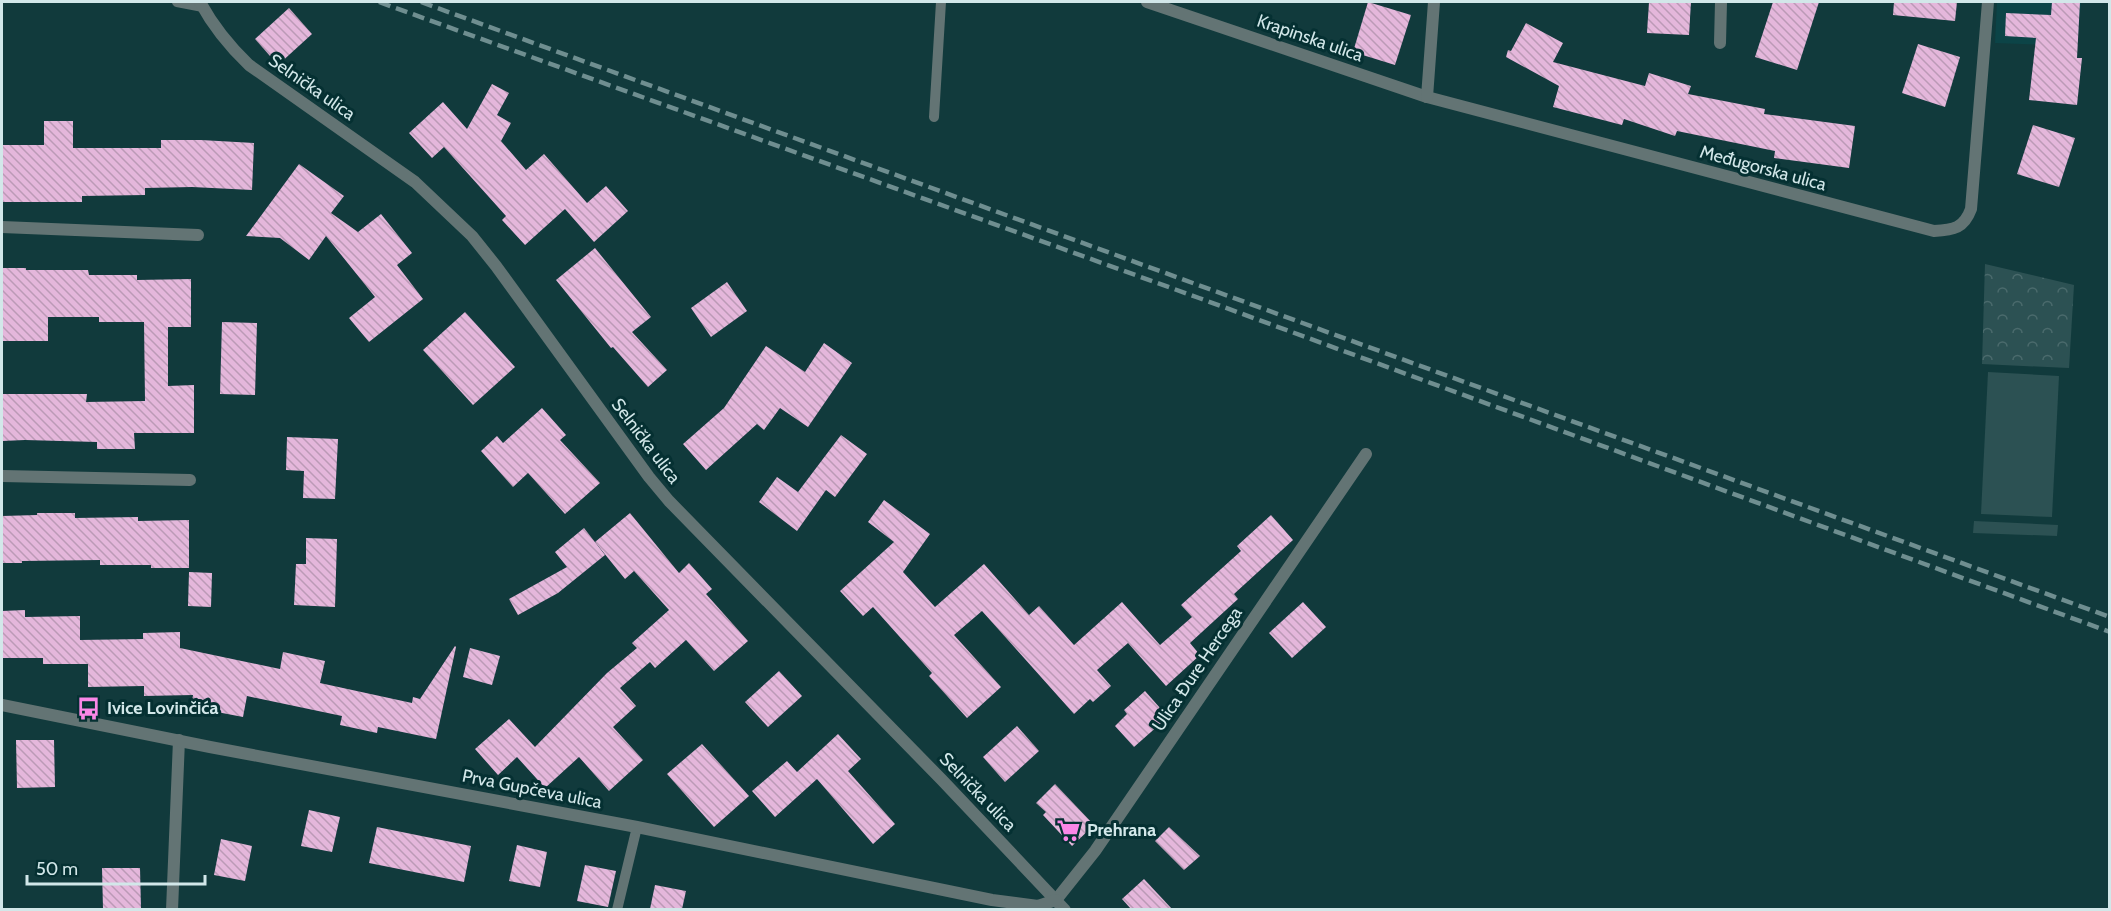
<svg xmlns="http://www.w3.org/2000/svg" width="2111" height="911" font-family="Cabin,sans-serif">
  <defs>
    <pattern id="park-crowns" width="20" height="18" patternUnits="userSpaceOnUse" patternTransform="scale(1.5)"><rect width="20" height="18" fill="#2c5153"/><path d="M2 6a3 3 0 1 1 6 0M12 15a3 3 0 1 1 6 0" fill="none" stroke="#4a6a6c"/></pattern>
    <pattern id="building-back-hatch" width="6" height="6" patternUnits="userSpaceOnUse" patternTransform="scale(1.5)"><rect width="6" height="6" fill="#e4b7db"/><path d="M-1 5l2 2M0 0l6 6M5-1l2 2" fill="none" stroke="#bb9ab6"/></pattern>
  </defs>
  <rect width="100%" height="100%" fill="#113a3c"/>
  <polygon fill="#0c4447" points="1997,2 2081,2 2077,46 1995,43"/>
  <polygon fill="url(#park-crowns)" points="1985,264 2074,285 2069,368 1982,364"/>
  <g fill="#2c5153">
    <polygon points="1988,372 2059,376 2052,517 1981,514"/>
    <polygon points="1974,521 2058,525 2057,536 1973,533"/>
  </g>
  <g fill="url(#building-back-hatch)">
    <polygon points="1368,2 1411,15 1395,65 1353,52"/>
    <polygon points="1649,2 1691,2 1689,35 1647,33"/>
    <polygon points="1773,2 1819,2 1797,70 1755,57"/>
    <polygon points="1894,2 1957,2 1955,21 1893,15"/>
    <polygon points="2052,2 2080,2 2077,58 2082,58 2077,105 2029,100 2036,38 2005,36 2006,13 2051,15"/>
    <polygon points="289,8 312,34 278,65 255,39"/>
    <polygon points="1526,23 1563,43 1553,62 1645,86 1649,73 1691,86 1688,94 1765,109 1764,114 1855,126 1849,168 1774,158 1775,151 1677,131 1675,136 1624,119 1622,125 1553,107 1559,86 1506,57 1508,50 1511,51"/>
    <polygon points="1918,44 1960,57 1945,107 1902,93"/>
    <polygon points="492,84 509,93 497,115 511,123 501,141 526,170 544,154 587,203 606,186 628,211 594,242 565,209 525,245 502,220 506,216 444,147 432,158 409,133 443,102 467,129"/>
    <polygon points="44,121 73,121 73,148 161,148 161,140 201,140 254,143 252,190 192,187 145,188 145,195 82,196 82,202 2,202 2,145 44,145"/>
    <polygon points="2033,125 2075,138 2059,187 2017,174"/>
    <polygon points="299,164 344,196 331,213 358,232 381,214 412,253 397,265 423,299 369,342 349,318 375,297 326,236 309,260 280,238 246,236"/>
    <polygon points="595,248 651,317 632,332 667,370 648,387 613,347 611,348 556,280"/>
    <polygon points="2,268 26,268 26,270 88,270 89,275 137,275 137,280 191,279 191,327 168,327 168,386 194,385 194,433 134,433 135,449 97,449 97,442 25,440 2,441 2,394 87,394 86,402 145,401 144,322 99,322 99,317 48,317 48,341 2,341"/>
    <polygon points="727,282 747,311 711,337 691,308"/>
    <polygon points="465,312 515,367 473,405 423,350"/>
    <polygon points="222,322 257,323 255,395 220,394"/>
    <polygon points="824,343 852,363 808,427 780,408 764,430 757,424 706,470 683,444 724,408 766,346 805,372"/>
    <polygon points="542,408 566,435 560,440 600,483 565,514 528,473 513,487 481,451 497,436 503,443"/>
    <polygon points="841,435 867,454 835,497 826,490 797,531 759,502 777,477 798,492"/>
    <polygon points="287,437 338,439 335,499 303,498 304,471 286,470"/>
    <polygon points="884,500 930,534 903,572 935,607 984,564 1029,615 1039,606 1074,645 1122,602 1160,645 1192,617 1181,605 1241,551 1237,546 1271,515 1293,540 1234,594 1238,599 1190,643 1200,655 1166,686 1128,643 1097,670 1111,686 1093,702 1090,699 1074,714 982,611 954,635 1001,687 967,718 929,676 932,673 873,607 863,616 840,591 894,542 868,522"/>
    <polygon points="37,513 75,513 75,518 138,517 138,521 189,520 189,568 151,568 151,565 100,565 100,560 22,561 22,563 2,563 2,516 37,515"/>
    <polygon points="630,513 679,573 689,563 712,589 706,594 748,641 714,671 686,640 655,668 650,662 620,688 636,706 613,727 643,760 609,791 579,757 545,788 517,757 498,775 475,749 509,719 535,747 607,673 637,648 632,643 669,610 634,571 625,579 595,542"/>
    <polygon points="584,528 605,555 558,593 518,615 509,599 567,567 555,552"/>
    <polygon points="306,538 337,539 335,607 294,605 296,564 306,564"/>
    <polygon points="189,572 212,573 211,607 188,606"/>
    <polygon points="1303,602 1326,627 1292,658 1269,633"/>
    <polygon points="25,610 25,617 80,616 80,640 143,639 143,633 180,632 180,648 280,669 283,652 325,661 320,683 412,703 413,697 420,699 455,646 456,647 436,739 378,727 377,733 340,725 342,716 247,696 243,717 191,707 193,695 144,696 144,686 88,687 88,664 43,664 43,658 2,658 2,611"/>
    <polygon points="470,648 500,656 492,685 463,677"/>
    <polygon points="779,671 802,696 768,727 745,702"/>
    <polygon points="1145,691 1168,717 1134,747 1115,726 1127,714 1124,710"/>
    <polygon points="1017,726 1039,751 1005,782 983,757"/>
    <polygon points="838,734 861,759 848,771 895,824 873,844 817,779 775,817 752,791 787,761 797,772"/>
    <polygon points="16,740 54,740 55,787 17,788"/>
    <polygon points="702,744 749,796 714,827 667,774"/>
    <polygon points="1055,784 1094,825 1072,846 1043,815 1046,812 1036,803"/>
    <polygon points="309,810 340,817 332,852 301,846"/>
    <polygon points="377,827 471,846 464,882 369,863"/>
    <polygon points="1169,827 1200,856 1184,870 1155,841"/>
    <polygon points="221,839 252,846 245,881 214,875"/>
    <polygon points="517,845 547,852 540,887 509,881"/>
    <polygon points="585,865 616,871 608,907 577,901"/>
    <polygon points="102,868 140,868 141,909 103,909"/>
    <polygon points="1144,879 1172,909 1131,909 1122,899"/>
    <polygon points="655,885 686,891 682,909 650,909"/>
  </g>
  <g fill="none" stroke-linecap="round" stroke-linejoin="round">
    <g stroke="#637474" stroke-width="10">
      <polyline points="177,2 203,7"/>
      <polyline points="934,117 941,2"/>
      <polyline points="617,910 637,827"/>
    </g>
    <g stroke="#637474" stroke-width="12">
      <path d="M1147,2L1427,97L1934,231C1954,230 1964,228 1971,209L1988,2"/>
      <polyline points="1720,43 1721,2"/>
      <polyline points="1427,97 1434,2"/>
      <polyline points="2,227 198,235"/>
      <polyline points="2,476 190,480"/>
      <polyline points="1056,900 1095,851 1134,794 1366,454"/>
      <polyline points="172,910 179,740"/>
    </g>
    <g stroke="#637474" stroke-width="12">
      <path d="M200,2C213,26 229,46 249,65L415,182L472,236L496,266L649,477L669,501L942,780L1065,910"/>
      <polyline points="2,705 210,747 637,827 992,900 1038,906 1056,900"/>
    </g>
    <g stroke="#6f8e90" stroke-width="4.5" stroke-dasharray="12 6" stroke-linecap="butt">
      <polyline points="379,2 1199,298 2110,632"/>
      <polyline points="421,2 2110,617"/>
    </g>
  </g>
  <defs>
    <symbol id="bus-bare" viewBox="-9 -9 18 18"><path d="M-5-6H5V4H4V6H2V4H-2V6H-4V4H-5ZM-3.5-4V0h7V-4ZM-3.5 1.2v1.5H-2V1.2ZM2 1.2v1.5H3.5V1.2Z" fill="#fa87e7" stroke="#053032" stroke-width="2.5" paint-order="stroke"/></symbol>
    <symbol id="supermarket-bare" viewBox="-9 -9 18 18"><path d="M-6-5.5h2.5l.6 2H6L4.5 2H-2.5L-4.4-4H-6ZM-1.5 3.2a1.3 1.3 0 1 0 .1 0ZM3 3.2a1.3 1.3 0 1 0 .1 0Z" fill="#fa87e7" stroke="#053032" stroke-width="2.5" paint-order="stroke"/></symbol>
  </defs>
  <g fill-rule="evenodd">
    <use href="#bus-bare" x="72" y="692" width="33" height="33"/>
    <use href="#supermarket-bare" x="1052" y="814" width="33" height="33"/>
  </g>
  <g text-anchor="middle" stroke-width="6" stroke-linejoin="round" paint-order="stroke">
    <g font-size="18" fill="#d2e7e9" stroke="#053032">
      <text transform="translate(1310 38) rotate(19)" y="6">Krapinska ulica</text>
      <text transform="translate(312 87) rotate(35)" y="6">Selnička ulica</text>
      <text transform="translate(1763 168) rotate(15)" y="6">Međugorska ulica</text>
      <text transform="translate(646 441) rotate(53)" y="6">Selnička ulica</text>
      <text transform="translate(1197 669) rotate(-56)" y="6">Ulica Đure Hercega</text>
      <text transform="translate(532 789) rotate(11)" y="6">Prva Gupčeva ulica</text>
      <text transform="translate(978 792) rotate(46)" y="6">Selnička ulica</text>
    </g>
    <g font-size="18" font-weight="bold" fill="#d2e7e9" stroke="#053032" text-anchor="start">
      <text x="107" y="714">Ivice Lovinčića</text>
      <text x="1087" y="836">Prehrana</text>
    </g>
  </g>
  <rect width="2111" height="911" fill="none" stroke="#d2e7e9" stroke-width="6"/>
  <path d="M27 875v9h178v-9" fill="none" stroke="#d2e7e9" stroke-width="3"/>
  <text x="36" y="875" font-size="18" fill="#d2e7e9" stroke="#053032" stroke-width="4.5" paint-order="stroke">50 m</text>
</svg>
